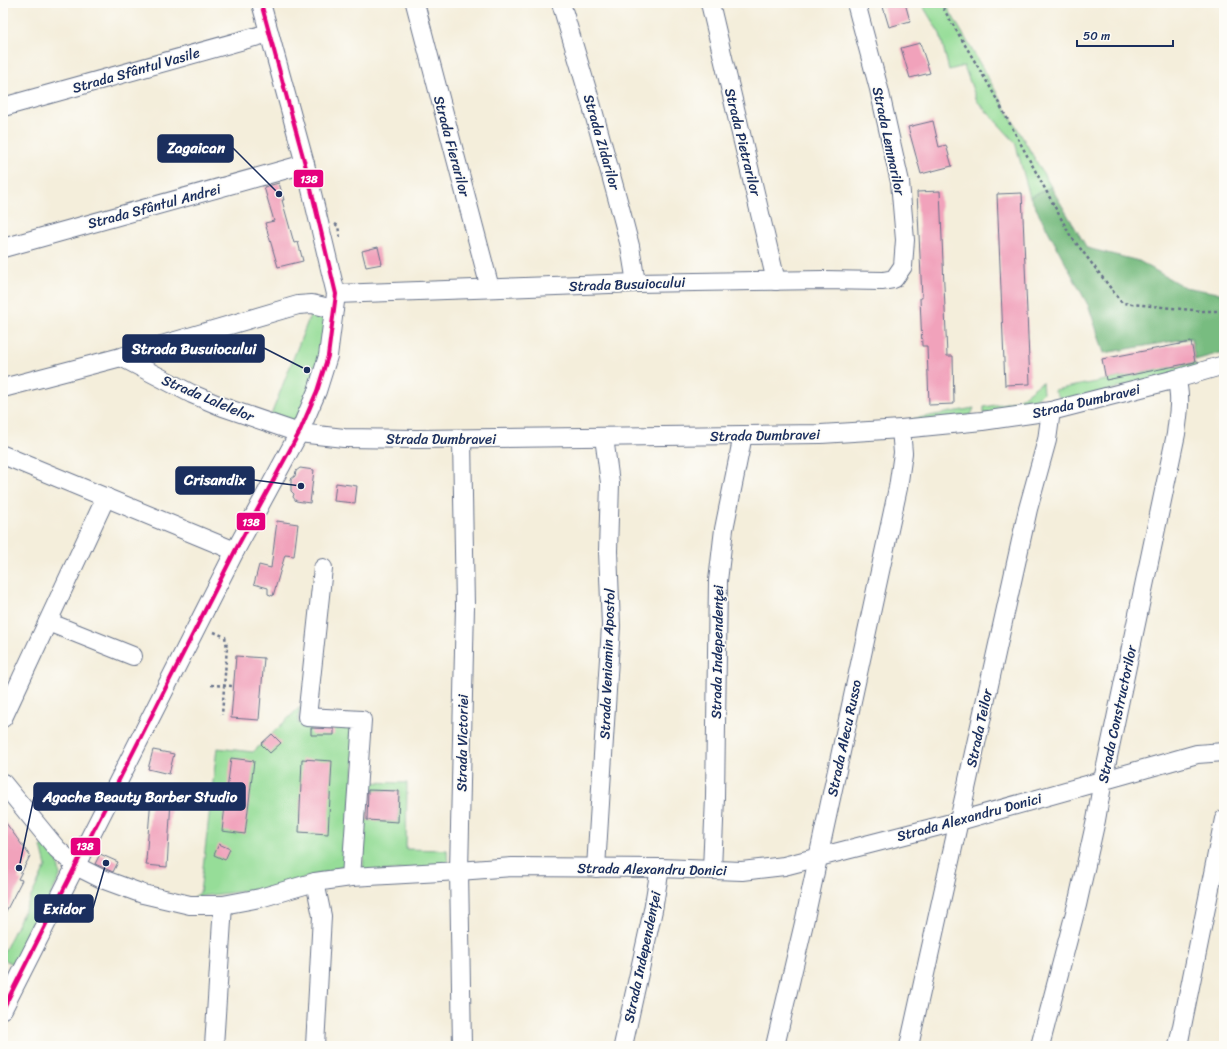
<svg xmlns="http://www.w3.org/2000/svg" width="1227" height="1049" font-family="Sriracha,sans-serif">
  <rect width="100%" height="100%" fill="#fdfcf7"/>
  <filter id="ink" filterUnits="userSpaceOnUse"><feTurbulence type="fractalNoise" baseFrequency=".025" numOctaves="2"/><feDisplacementMap in="SourceGraphic" scale="8" xChannelSelector="R" yChannelSelector="G"/><feConvolveMatrix kernelMatrix="1 2 1 2 8 2 1 2 1" color-interpolation-filters="sRGB"/></filter>
  <filter id="wash" filterUnits="userSpaceOnUse"><feTurbulence type="fractalNoise" baseFrequency=".012" numOctaves="4" result="noise"/><feDisplacementMap in="SourceGraphic" scale="16" xChannelSelector="R" yChannelSelector="G"/><feGaussianBlur stdDeviation="0.9" result="paint"/><feColorMatrix in="noise" values="0 0 0 0 0 0 0 0 0 0 0 0 0 0 0 0 0 1.4 0 .05"/><feComposite in="paint" operator="in"/></filter>
  <g filter="url(#wash)">
    <rect width="100%" height="100%" fill="#f4eedb"/>
    <g fill="#96dd98" stroke="#58867b" fill-rule="evenodd">
      <polygon points="921,3 945,3 1051,187 1030,197 1015,142 977,101 964,66 949,70 940,34"/>
      <polygon points="311,313 327,315 321,366 293,426 271,415"/>
      <polygon points="1195,363 1197,368 1074,399 1060,398 1054,390"/>
      <polygon points="1042,382 1043,393 1027,408 984,414 984,407 1017,401"/>
      <polygon points="974,408 971,415 913,422 913,419"/>
      <polygon points="300,707 298,723 357,724 347,866 272,888 194,897 200,893 217,748 253,752"/>
      <path d="M366,782L407,783L406,849L447,850L448,867L363,872ZM368,790L399,791L398,822L367,820Z"/>
      <polygon points="45,842 58,862 60,876 17,966 3,959 3,954 46,866 41,846"/>
    </g>
    <polygon fill="#78bc80" stroke="#4a766f" points="1051,187 1087,248 1139,261 1184,287 1224,294 1224,352 1195,360 1191,338 1104,353 1089,307 1030,197"/>
    <g id="blocks">
      <g fill="#f1a2bb">
        <polygon points="896,3 905,3 910,21 889,27 883,7"/>
        <polygon points="920,43 930,73 910,78 901,48"/>
        <polygon points="933,121 939,147 946,145 952,166 921,174 908,127"/>
        <polygon points="279,183 284,200 282,200 294,243 298,242 303,261 278,267 265,223 274,221 264,187"/>
        <polygon points="940,191 947,356 953,356 954,404 929,405 927,346 922,346 920,298 922,298 917,192"/>
        <polygon points="1022,193 1030,384 1005,385 997,194"/>
        <polygon points="378,247 382,264 366,267 362,251"/>
        <polygon points="1191,342 1195,362 1106,380 1102,359"/>
        <polygon points="300,468 314,470 310,503 296,501 293,497 294,494 291,491 291,479 295,476 296,471"/>
        <polygon points="336,483 357,486 355,503 334,501"/>
        <polygon points="277,521 298,524 294,556 285,555 273,596 268,594 268,588 254,584 259,565 271,568"/>
        <polygon points="236,656 264,658 259,720 231,718"/>
        <polygon points="311,728 334,729 334,735 311,735"/>
        <polygon points="272,734 281,743 270,753 261,744"/>
        <polygon points="153,750 174,754 169,774 148,769"/>
        <polygon points="231,758 254,761 245,834 222,831"/>
        <polygon points="302,759 332,761 328,834 299,832"/>
        <polygon points="368,790 399,791 398,822 367,820"/>
        <polygon points="151,798 171,800 167,867 146,865 147,860 146,860"/>
        <polygon points="3,819 30,856 18,879 22,880 3,917"/>
        <polygon points="219,844 230,849 225,860 214,855"/>
        <polygon points="100,854 118,862 113,872 95,864"/>
      </g>
    </g>
  </g>
  <g filter="url(#ink)">
    <use href="#blocks" fill-opacity="0" stroke="#67728a" stroke-width="1"/>
    <g fill="none" stroke-linecap="round" stroke-linejoin="round">
      <defs>
        <g id="minor">
          <polyline points="415,3 490,288"/>
          <polyline points="561,3 591,103 620,208 630,246 636,283"/>
          <polyline points="710,3 776,281"/>
          <polyline points="3,107 269,33"/>
          <polyline points="3,248 305,164"/>
          <polyline points="336,294 636,283 823,280 883,281 894,279 903,266 905,240 900,182 879,89 856,3"/>
          <polyline points="121,357 192,394 223,407 299,433 344,438 417,439 743,435 821,434 901,429 982,421 1051,411 1176,379 1224,365"/>
          <polyline points="3,388 121,357 298,305 312,304 334,309"/>
          <polyline points="3,455 235,551"/>
          <polyline points="323,568 307,717 362,720 351,877"/>
          <polyline points="48,622 133,656"/>
          <polyline points="3,718 106,497"/>
          <polyline points="3,783 57,849 75,865 82,869 102,879 143,894 190,905 223,905 260,898 315,882 351,877 459,871 512,867 660,868 742,871 784,866 959,821 1197,754 1224,752"/>
          <polyline points="596,868 611,626 608,551 610,483 604,437"/>
          <polyline points="712,870 715,797 718,581 724,529 743,435"/>
          <polyline points="3,1009 235,551 299,433 317,391 328,356 336,294 305,164 261,3"/>
          <polyline points="214,1046 223,905"/>
          <polyline points="315,1046 322,916 315,882"/>
          <polyline points="462,1046 459,871 465,606 462,440"/>
          <polyline points="623,1046 653,910 660,868"/>
          <polyline points="775,1046 804,923 898,488 903,453 901,429"/>
          <polyline points="909,1046 1028,509 1047,440 1051,411"/>
          <path d="M1040,1046L1077,905L1096,820L1103,780L1176,434C1178,415 1182,397 1176,379"/>
          <polyline points="1178,1046 1224,819"/>
        </g>
      </defs>
      <use href="#minor" stroke="#67728a" stroke-width="20"/>
      <g stroke="#67728a" stroke-width="2.5" stroke-dasharray="3 3" stroke-linecap="butt">
        <polyline points="940,3 990,87 1070,235 1122,303 1202,311 1224,311"/>
        <polyline points="335,224 338,226 340,238"/>
        <polyline points="214,632 225,637 227,647 222,715"/>
        <polyline points="211,685 233,686"/>
      </g>
      <use href="#minor" stroke="#fff" stroke-width="18"/>
      <defs>
        <polyline id="bus-1" points="3,1009 235,551 299,433 317,391 328,356 336,294 305,164 261,3"/>
      </defs>
      <use href="#bus-1" stroke="#fdfcf7" stroke-width="7"/>
      <use href="#bus-1" stroke="#e5007d" stroke-width="4"/>
    </g>
  </g>
  <g text-anchor="middle" stroke-width="3.5" stroke-linejoin="round" paint-order="stroke">
    <g font-size="14" fill="#1b2f5e" stroke="#fdfcf7">
      <text transform="translate(136 70) rotate(-16)" y="5">Strada Sfântul Vasile</text>
      <text transform="translate(889 141) rotate(78)" y="5">Strada Lemnarilor</text>
      <text transform="translate(602 142) rotate(74)" y="5">Strada Zidarilor</text>
      <text transform="translate(743 142) rotate(76)" y="5">Strada Pietrarilor</text>
      <text transform="translate(452 146) rotate(75)" y="5">Strada Fierarilor</text>
      <text transform="translate(154 206) rotate(-15)" y="5">Strada Sfântul Andrei</text>
      <text transform="translate(627 284) rotate(-2)" y="5">Strada Busuiocului</text>
      <text transform="translate(208 398) rotate(23)" y="5">Strada Lalelelor</text>
      <text transform="translate(1086 401) rotate(-13)" y="5">Strada Dumbravei</text>
      <text transform="translate(765 435) rotate(-1)" y="5">Strada Dumbravei</text>
      <text x="441" y="444">Strada Dumbravei</text>
      <text transform="translate(717 652) rotate(-89)" y="5">Strada Independenţei</text>
      <text transform="translate(607 664) rotate(-88)" y="5">Strada Veniamin Apostol</text>
      <text transform="translate(1117 714) rotate(-78)" y="5">Strada Constructorilor</text>
      <text transform="translate(979 728) rotate(-78)" y="5">Strada Teilor</text>
      <text transform="translate(844 738) rotate(-78)" y="5">Strada Alecu Russo</text>
      <text transform="translate(462 743) rotate(-89)" y="5">Strada Victoriei</text>
      <text transform="translate(969 817) rotate(-15)" y="5">Strada Alexandru Donici</text>
      <text transform="translate(652 869) rotate(1)" y="5">Strada Alexandru Donici</text>
      <text transform="translate(642 957) rotate(-78)" y="5">Strada Independenței</text>
    </g>
  </g>
  <path fill="none" stroke="#1b2f5e" stroke-width="1.5" d="M279 194L233 148M307 370L264 348M301 486L254 480M19 868L34 797M106 863L93 908"/>
  <g fill="#1b2f5e" stroke="#fdfcf7" stroke-width="1.5">
    <circle cx="279" cy="194" r="4"/>
    <circle cx="307" cy="370" r="4"/>
    <circle cx="301" cy="486" r="4"/>
    <circle cx="19" cy="868" r="4"/>
    <circle cx="106" cy="863" r="4"/>
  </g>
  <g fill="#1b2f5e" stroke="#1b2f5e" stroke-width="1.5">
    <rect x="158" y="135" width="75" height="27" rx="4"/>
    <rect x="123" y="335" width="141" height="27" rx="4"/>
    <rect x="176" y="467" width="78" height="27" rx="4"/>
    <rect x="34" y="783" width="211" height="27" rx="4"/>
    <rect x="35" y="895" width="58" height="27" rx="4"/>
  </g>
  <g font-size="15" text-anchor="middle" font-weight="bold" fill="#fff">
    <text x="196" y="153">Zagaican</text>
    <text x="194" y="354">Strada Busuiocului</text>
    <text x="215" y="485">Crisandix</text>
    <text x="140" y="802">Agache Beauty Barber Studio</text>
    <text x="64" y="914">Exidor</text>
  </g>
  <g stroke="#fdfcf7" stroke-width="1.5">
    <rect x="293" y="169" width="31" height="19" rx="4" fill="#e5007d"/>
    <rect x="236" y="512" width="30" height="19" rx="4" fill="#e5007d"/>
    <rect x="70" y="837" width="31" height="19" rx="4" fill="#e5007d"/>
  </g>
  <g font-size="11" text-anchor="middle" font-weight="bold" fill="#fff">
    <text x="309" y="183">138</text>
    <text x="251" y="526">138</text>
    <text x="85" y="850">138</text>
  </g>
  <rect width="1227" height="1049" fill="none" stroke="#fdfcf7" stroke-width="16"/>
  <path d="M1077 40v6h96v-6" fill="none" stroke="#1b2f5e" stroke-width="2"/>
  <text x="1083" y="40" font-size="12" fill="#1b2f5e" stroke="#fdfcf7" stroke-width="3" paint-order="stroke">50 m</text>
</svg>
